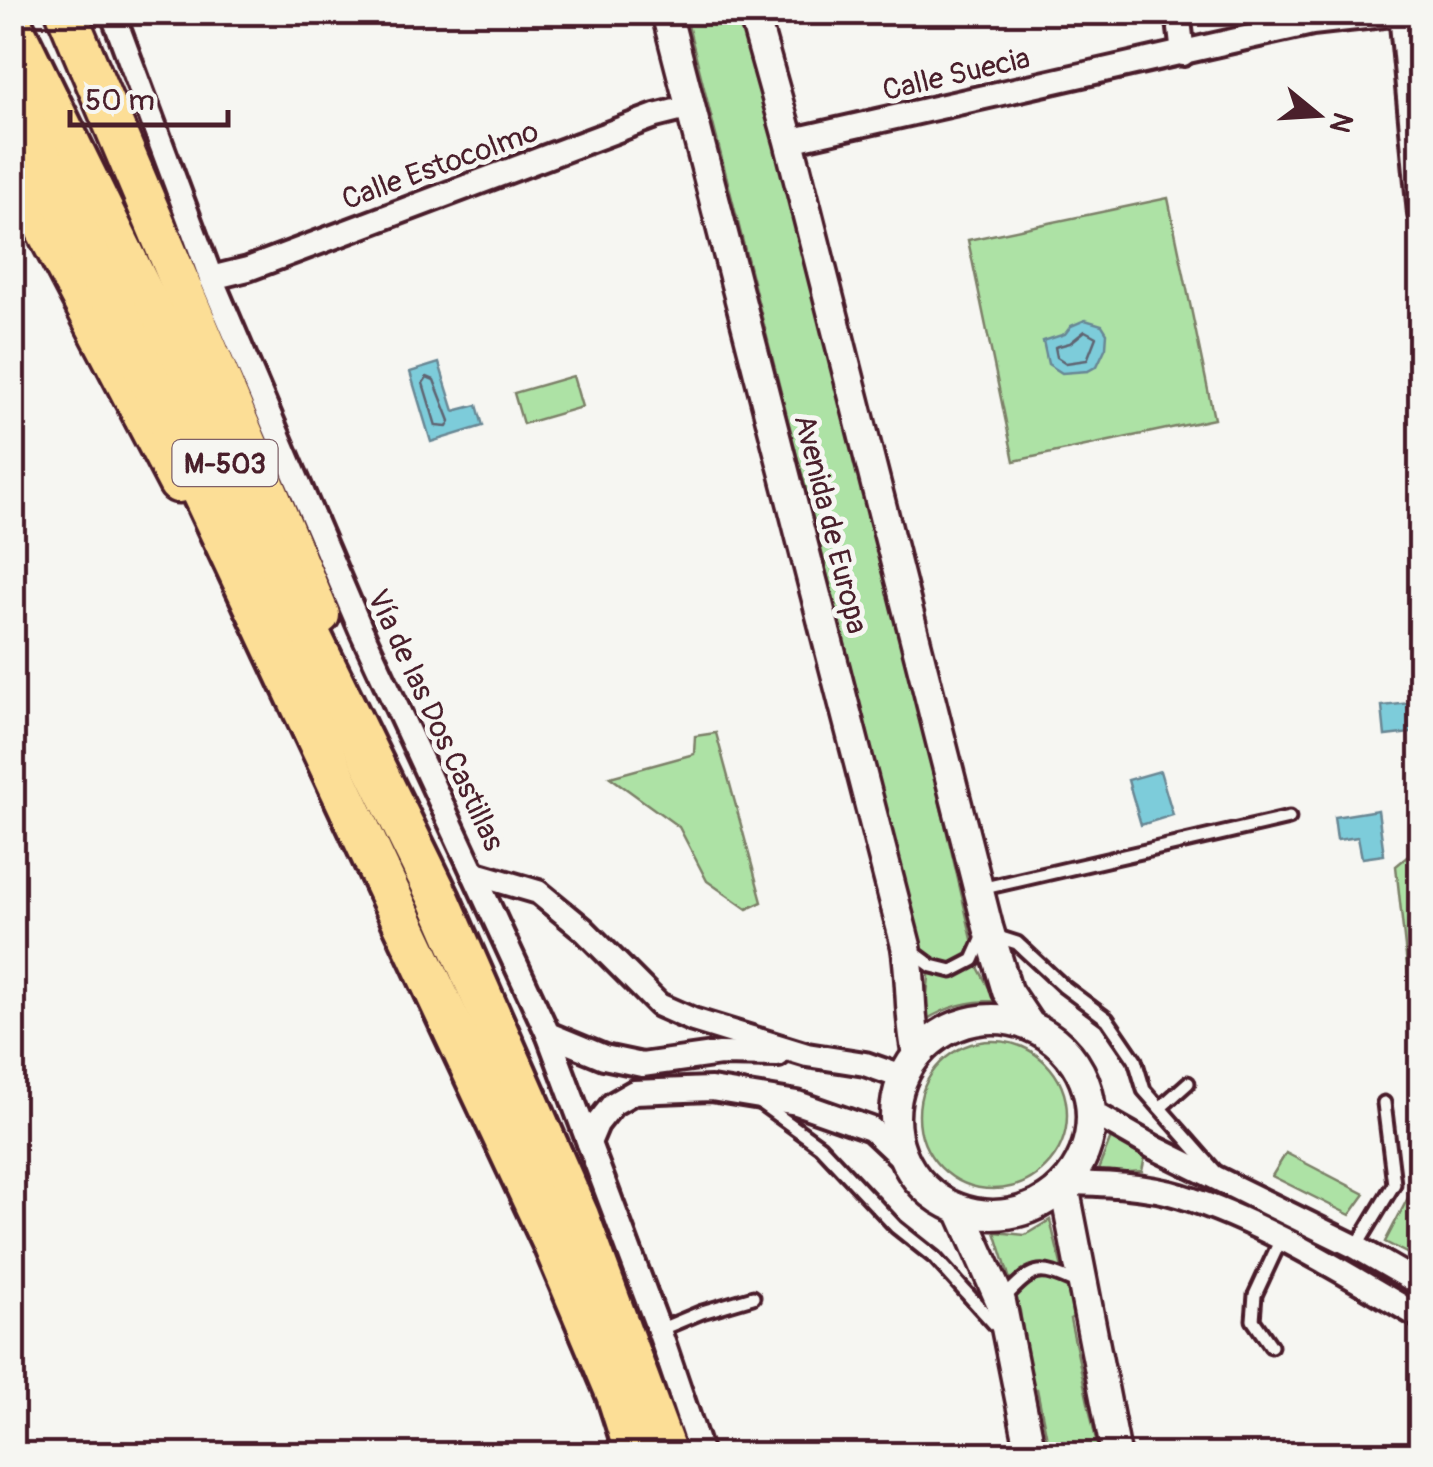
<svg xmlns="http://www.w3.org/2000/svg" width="1433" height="1467" font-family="Pangolin,sans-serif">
  <rect width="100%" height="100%" fill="#f6f6f2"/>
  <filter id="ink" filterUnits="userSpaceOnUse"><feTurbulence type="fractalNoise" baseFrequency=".01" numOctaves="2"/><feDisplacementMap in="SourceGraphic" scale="20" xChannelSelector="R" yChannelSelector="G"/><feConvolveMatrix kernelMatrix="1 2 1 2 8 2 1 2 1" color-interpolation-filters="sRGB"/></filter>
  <g filter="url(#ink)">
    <g fill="#ade2a5" stroke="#7c8068" stroke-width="2.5">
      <path d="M685,13H745L806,231L979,969L996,1001C968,1001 948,1006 924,1021L929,977Z"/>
      <polygon points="1168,198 1214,419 1014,461 968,240"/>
      <polygon points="573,376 582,407 523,424 514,393"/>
      <polygon points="716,733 762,902 747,909 707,881 679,827 610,777 694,754 695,736"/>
      <polygon points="1420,851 1420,1083 1396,866 1413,852"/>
      <circle cx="993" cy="1115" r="74"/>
      <polygon points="1112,1135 1145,1157 1142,1171 1096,1175"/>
      <polygon points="1286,1153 1365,1194 1350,1215 1272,1176"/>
      <polygon points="1410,1194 1420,1201 1420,1260 1385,1242"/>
      <polygon points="1050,1220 1069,1296 1079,1314 1070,1319 1099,1454 1050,1454 1037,1389 1031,1389 1020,1311 995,1232 1025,1235"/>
    </g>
    <g fill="#7dccda" stroke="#698794" stroke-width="2.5">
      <polygon points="1085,320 1102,325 1107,333 1106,347 1097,366 1088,371 1062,373 1048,364 1043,341 1065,334 1071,326"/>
      <polygon points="439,363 454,411 477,405 483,426 431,442 410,372"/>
      <polygon points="1420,702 1420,732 1385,736 1382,706"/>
      <polygon points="1160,771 1173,815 1141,825 1128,780"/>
      <polygon points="1378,810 1384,855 1362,858 1358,837 1337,840 1334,817"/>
    </g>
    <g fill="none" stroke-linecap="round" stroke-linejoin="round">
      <g stroke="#5e6471" stroke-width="2.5">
        <polygon points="1085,331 1096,337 1087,360 1066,363 1057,357 1055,347 1070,343"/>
        <polygon points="427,377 434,380 450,421 447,427 436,426 423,383"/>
      </g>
      <defs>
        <g id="service">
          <polyline points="980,889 1289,818"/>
          <polyline points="995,936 1017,943 1063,986 1107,1019 1135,1060 1144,1090 1216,1172"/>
          <polyline points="909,949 932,966 952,971 973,960 985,933"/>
          <polyline points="758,1101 820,1146 896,1227 935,1258 998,1328"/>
          <polyline points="1160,1108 1188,1083"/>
          <polyline points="1356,1247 1394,1184 1384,1103"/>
          <path d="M1001,1301C1033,1268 1036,1264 1078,1284"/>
          <polyline points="659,1330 702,1312 753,1297"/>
          <polyline points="1271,1346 1253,1320 1255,1295 1281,1239"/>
        </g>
        <g id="minor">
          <polyline points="112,12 211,278 361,630 548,1034 659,1330 701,1454"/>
          <polyline points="1178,12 1183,54"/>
          <polyline points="1401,13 1420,214"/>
          <polyline points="789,141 1312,23 1401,13 1420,15"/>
          <polyline points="211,278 248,269 655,116 691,107"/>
          <polyline points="473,873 538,892 583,929 659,1005 693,1020 807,1055 865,1064 902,1077"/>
          <polyline points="548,1034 604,1057 642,1065 720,1054 778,1055"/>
          <polyline points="1092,1112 1155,1148 1356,1247 1420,1284"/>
          <polyline points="589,1143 597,1124 613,1104 634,1092 711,1089 797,1103 871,1129 902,1158"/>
          <path d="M1067,1183C1104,1184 1146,1185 1181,1196C1266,1223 1344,1273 1420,1317"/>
        </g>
        <g id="tertiary">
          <path d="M666,12L906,946C912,983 909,1018 917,1054"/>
          <polyline points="753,12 789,141 988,927 1007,991 1029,1024"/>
          <circle cx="993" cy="1117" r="98"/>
          <polyline points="1064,1186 1116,1454"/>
          <polyline points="961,1212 1001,1302 1031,1454"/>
        </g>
        <g id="trunk">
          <polyline points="66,12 320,615"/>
          <polyline points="12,166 178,483"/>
        </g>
        <g id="motorway">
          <polyline points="12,26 439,899 578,1216 666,1454"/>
          <polyline points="12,99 117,311 553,1242 617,1394 636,1454"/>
        </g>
      </defs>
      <use href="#service" stroke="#4a1f2b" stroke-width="19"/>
      <use href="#minor" stroke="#4a1f2b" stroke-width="30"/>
      <use href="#tertiary" stroke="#4a1f2b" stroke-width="35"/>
      <use href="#trunk" stroke="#4a1f2b" stroke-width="45"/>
      <use href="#motorway" stroke="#4a1f2b" stroke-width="48"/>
      <use href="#service" stroke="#f6f6f2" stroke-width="11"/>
      <use href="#minor" stroke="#f6f6f2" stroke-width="22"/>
      <use href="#tertiary" stroke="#f6f6f2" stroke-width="28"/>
      <use href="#trunk" stroke="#fcde96" stroke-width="38"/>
      <use href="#motorway" stroke="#fcde96" stroke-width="40"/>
    </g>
  </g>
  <g text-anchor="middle" stroke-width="10" stroke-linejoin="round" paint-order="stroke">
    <rect fill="#f6f6f2" stroke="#7e6067" stroke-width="2.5" x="172.5" y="440" width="105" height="46" rx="8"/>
    <g font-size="28" font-weight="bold" fill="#4a1f2b">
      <text x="225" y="473">M-503</text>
    </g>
    <g font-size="30" fill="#4a1f2b" stroke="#f6f6f2">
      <text transform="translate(956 74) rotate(-13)" y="10">Calle Suecia</text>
      <text transform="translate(440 165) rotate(-20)" y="10">Calle Estocolmo</text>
      <text transform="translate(831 524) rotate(76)" y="10">Avenida de Europa</text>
      <text transform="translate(436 720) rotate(65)" y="10">Vía de las Dos Castillas</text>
    </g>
  </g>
  <rect width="1433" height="1467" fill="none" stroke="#f6f6f2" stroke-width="50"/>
  <rect x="25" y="25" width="1383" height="1417" fill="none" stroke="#4a1f2b" stroke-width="4" filter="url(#ink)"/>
  <g transform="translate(1318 115) rotate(108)" stroke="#f6f6f2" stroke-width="8" paint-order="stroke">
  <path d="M0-8L18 38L0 25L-18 38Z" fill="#4a1f2b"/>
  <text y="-15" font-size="28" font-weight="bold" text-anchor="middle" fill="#4a1f2b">N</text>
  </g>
  <path d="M70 110v15h158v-15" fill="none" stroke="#4a1f2b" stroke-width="5"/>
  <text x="85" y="110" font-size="30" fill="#4a1f2b" stroke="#f6f6f2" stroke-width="8" paint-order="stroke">50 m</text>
</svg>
